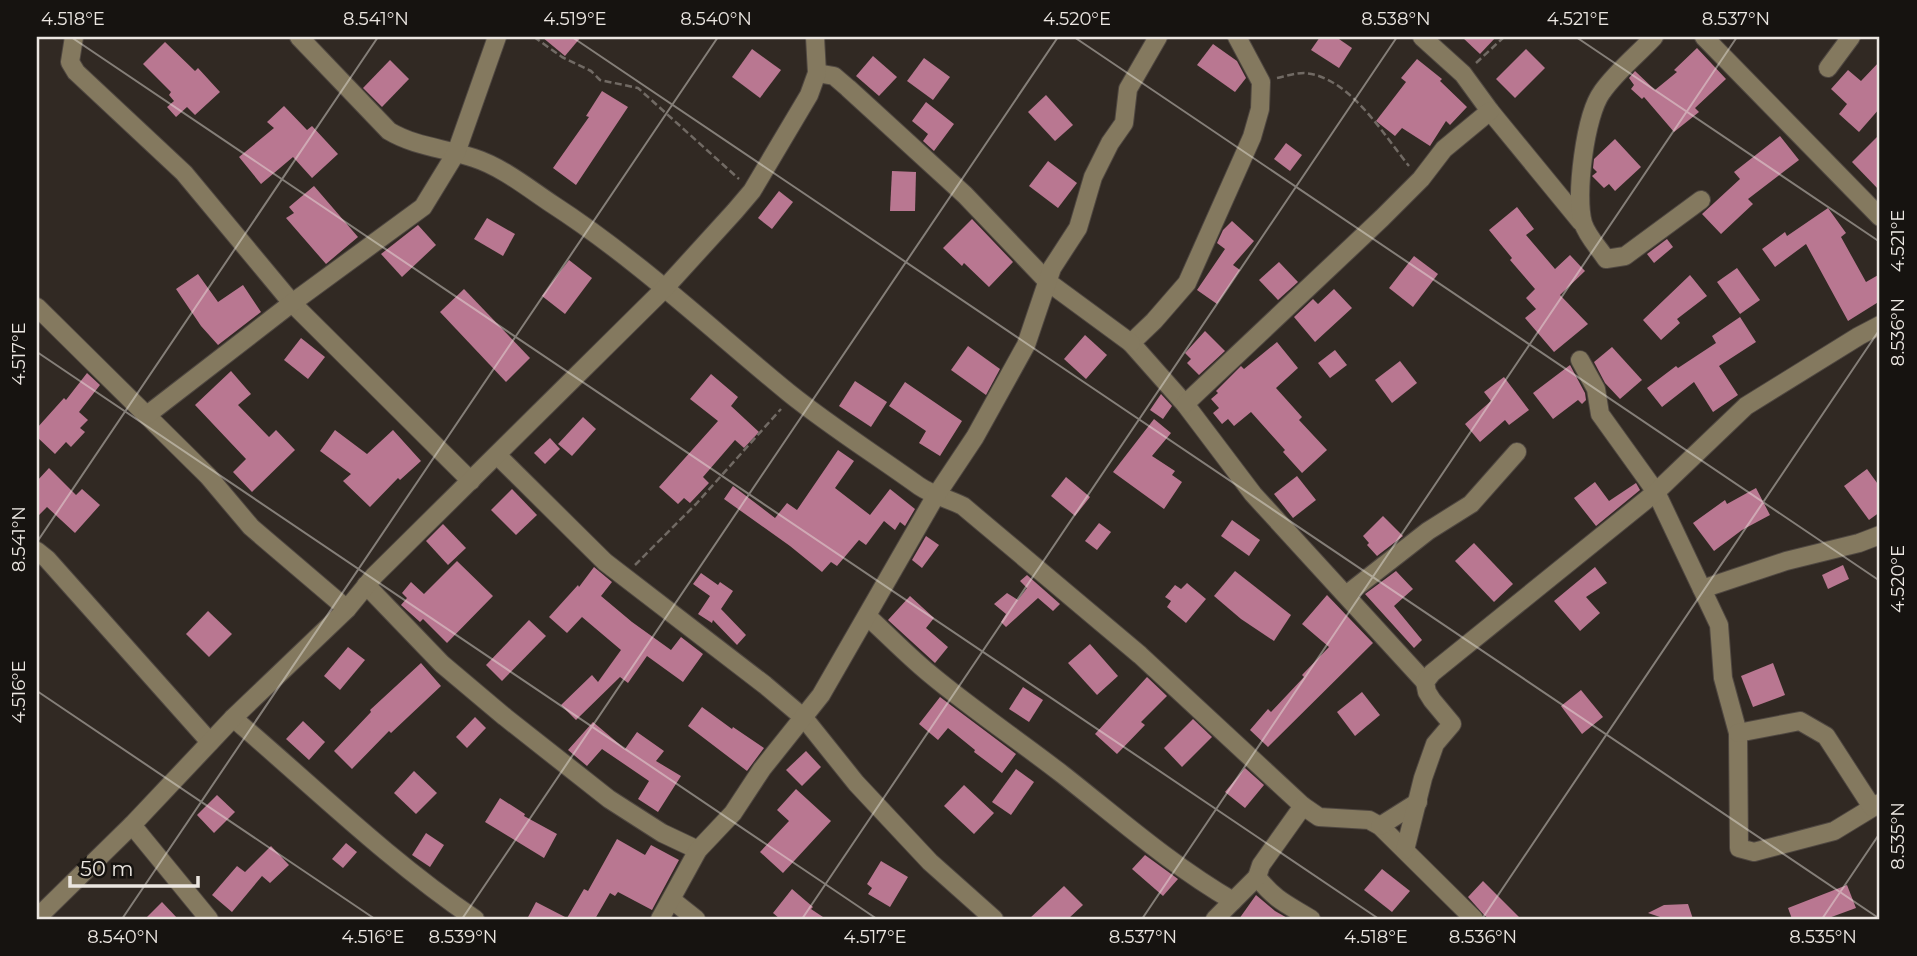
<svg xmlns="http://www.w3.org/2000/svg" width="1917" height="956" font-family="Montserrat,sans-serif">
  <rect width="100%" height="100%" fill="#312923"/>
  <g fill="#b97791">
    <polygon points="542,37 581,37 565,56"/>
    <polygon points="1320,37 1336,37 1352,48 1339,68 1311,50"/>
    <polygon points="1462,37 1496,37 1480,54"/>
    <polygon points="165,42 195,71 198,68 220,92 195,115 187,107 176,117 167,107 174,101 169,95 171,92 143,64"/>
    <polygon points="1213,44 1237,61 1246,78 1235,92 1197,65"/>
    <polygon points="1697,48 1726,79 1695,108 1699,112 1674,132 1644,97 1642,99 1631,89 1634,85 1629,78 1635,71 1655,90 1677,72 1674,70"/>
    <polygon points="752,49 781,70 760,98 732,77"/>
    <polygon points="1526,49 1545,68 1515,98 1496,79"/>
    <polygon points="873,56 897,77 879,96 856,76"/>
    <polygon points="924,58 950,77 933,100 907,81"/>
    <polygon points="1417,59 1442,79 1440,81 1467,107 1450,125 1446,121 1430,146 1402,128 1395,136 1376,121 1406,82 1401,78"/>
    <polygon points="390,60 409,79 382,107 363,88"/>
    <polygon points="1880,61 1880,108 1859,132 1839,114 1847,104 1831,89 1848,70 1861,81"/>
    <polygon points="602,91 628,107 576,185 553,168 589,117 586,116"/>
    <polygon points="1046,95 1073,125 1055,141 1028,112"/>
    <polygon points="926,102 954,124 934,151 923,141 928,134 912,121"/>
    <polygon points="284,106 307,130 312,126 338,154 312,178 293,157 261,184 239,157 274,128 267,122"/>
    <polygon points="1880,134 1880,191 1852,162"/>
    <polygon points="1780,136 1799,160 1748,199 1753,204 1721,234 1702,214 1740,179 1734,172"/>
    <polygon points="1615,139 1641,167 1615,191 1609,184 1604,188 1592,176 1597,172 1593,168 1594,159"/>
    <polygon points="1286,143 1302,155 1290,171 1274,159"/>
    <polygon points="1048,161 1077,183 1058,208 1029,186"/>
    <polygon points="892,171 916,172 915,211 890,211"/>
    <polygon points="314,186 358,237 326,264 286,218 294,213 289,207"/>
    <polygon points="779,191 793,202 772,229 758,218"/>
    <polygon points="1517,207 1534,229 1526,235 1555,269 1570,255 1585,271 1560,295 1588,324 1554,352 1525,318 1536,309 1526,298 1535,289 1510,260 1512,258 1489,230"/>
    <polygon points="1828,208 1846,233 1841,237 1866,282 1880,274 1880,301 1848,321 1806,244 1775,267 1762,249 1785,232 1787,236"/>
    <polygon points="487,218 515,234 503,256 474,239"/>
    <polygon points="972,219 1013,262 989,287 964,263 962,266 943,248"/>
    <polygon points="1232,221 1254,241 1233,265 1240,270 1217,304 1197,290 1225,249 1217,243 1223,230"/>
    <polygon points="418,225 436,245 402,277 381,254"/>
    <polygon points="1667,239 1673,247 1654,263 1647,254"/>
    <polygon points="1414,256 1438,274 1413,307 1389,288"/>
    <polygon points="569,260 592,278 565,314 542,296"/>
    <polygon points="1279,262 1298,282 1278,300 1259,280"/>
    <polygon points="1737,268 1760,300 1740,314 1717,282"/>
    <polygon points="198,274 218,302 243,285 261,312 218,345 201,326 176,289"/>
    <polygon points="1690,275 1707,296 1677,319 1680,323 1661,340 1643,320"/>
    <polygon points="464,289 530,358 506,382 440,312"/>
    <polygon points="1334,289 1352,308 1315,342 1294,317 1313,299 1318,304"/>
    <polygon points="1740,317 1756,342 1719,366 1738,395 1713,412 1694,382 1662,407 1647,388 1676,366 1678,368 1716,343 1712,336"/>
    <polygon points="1205,331 1225,351 1199,375 1187,363 1191,359 1185,353"/>
    <polygon points="1085,335 1107,355 1086,379 1064,359"/>
    <polygon points="301,338 325,357 308,379 284,360"/>
    <polygon points="1277,342 1298,368 1276,388 1302,417 1299,420 1327,450 1302,473 1283,452 1285,450 1251,412 1234,426 1228,419 1222,424 1213,413 1219,408 1211,399 1218,393 1216,391 1241,366 1244,369"/>
    <polygon points="968,346 1000,369 986,395 951,370"/>
    <polygon points="1612,347 1642,380 1620,399 1605,383 1594,362"/>
    <polygon points="1335,350 1347,365 1330,378 1318,363"/>
    <polygon points="1400,361 1417,383 1392,403 1375,380"/>
    <polygon points="1570,365 1585,393 1586,400 1582,404 1578,400 1553,419 1533,393"/>
    <polygon points="231,371 251,394 238,405 269,437 276,430 295,450 252,492 233,472 246,459 195,405"/>
    <polygon points="87,373 100,385 79,412 88,420 80,428 85,432 71,447 66,442 55,454 37,437 37,428 64,398 66,400"/>
    <polygon points="711,374 738,397 731,406 759,432 744,448 735,440 703,477 709,483 690,503 684,498 678,504 659,487 718,421 690,399"/>
    <polygon points="1504,377 1529,410 1509,425 1505,420 1480,442 1465,424 1491,401 1484,392"/>
    <polygon points="855,381 887,402 871,427 839,406"/>
    <polygon points="905,382 962,421 940,456 919,443 926,431 889,406"/>
    <polygon points="1161,394 1172,406 1163,419 1150,410"/>
    <polygon points="583,417 596,429 572,456 558,444"/>
    <polygon points="1154,419 1171,433 1152,456 1175,471 1172,475 1182,482 1164,509 1113,472"/>
    <polygon points="335,430 367,454 393,430 421,461 400,480 398,478 370,507 343,481 351,474 320,451"/>
    <polygon points="550,438 560,449 545,464 534,453"/>
    <polygon points="838,450 854,461 835,488 870,515 890,489 915,509 905,526 900,522 895,530 884,521 866,545 859,540 837,566 831,562 822,572 790,546 724,499 733,486 775,518 787,503 797,510"/>
    <polygon points="49,468 76,495 82,489 100,505 75,533 47,507 37,517 37,481"/>
    <polygon points="1867,469 1880,487 1880,512 1869,520 1844,486"/>
    <polygon points="1297,476 1316,500 1293,518 1274,494"/>
    <polygon points="1066,477 1090,497 1075,516 1051,496"/>
    <polygon points="1595,482 1609,501 1636,483 1640,490 1596,526 1574,498"/>
    <polygon points="1756,488 1770,515 1742,530 1714,551 1693,523 1725,500 1727,504"/>
    <polygon points="512,489 537,515 516,535 491,510"/>
    <polygon points="1383,516 1403,536 1377,556 1367,545 1369,543 1363,536"/>
    <polygon points="1232,520 1260,540 1249,556 1221,536"/>
    <polygon points="1099,523 1111,532 1097,550 1085,541"/>
    <polygon points="443,524 466,548 448,565 426,541"/>
    <polygon points="926,536 939,545 922,568 912,560"/>
    <polygon points="1474,543 1513,584 1494,602 1455,561"/>
    <polygon points="457,561 493,596 447,643 423,619 420,622 401,605 407,598 402,593 411,582 424,594"/>
    <polygon points="1843,565 1849,579 1828,589 1822,575"/>
    <polygon points="594,567 612,582 601,596 632,622 671,650 681,637 703,654 683,682 647,656 628,683 620,677 576,720 561,705 592,675 598,682 621,650 582,617 567,633 549,617 578,585 579,587"/>
    <polygon points="1595,567 1607,583 1586,597 1600,613 1580,631 1554,601"/>
    <polygon points="1235,571 1291,615 1274,641 1241,619 1214,596"/>
    <polygon points="1396,571 1413,589 1394,606 1422,640 1414,648 1365,594"/>
    <polygon points="701,573 718,585 720,582 733,591 721,609 746,635 737,645 713,620 712,623 698,614 710,596 693,584"/>
    <polygon points="1027,575 1060,604 1053,611 1038,598 1006,627 1001,622 1006,614 994,604 1007,593 1018,600 1027,588 1020,581"/>
    <polygon points="1187,583 1206,599 1186,623 1167,607 1171,601 1165,597 1175,585 1181,589"/>
    <polygon points="1327,595 1373,643 1268,747 1250,730 1268,709 1271,712 1304,677 1302,675 1329,647 1302,624"/>
    <polygon points="910,596 934,618 926,628 948,647 935,663 888,620"/>
    <polygon points="208,611 232,634 209,657 186,634"/>
    <polygon points="529,620 546,636 502,681 486,665"/>
    <polygon points="1090,644 1118,676 1097,695 1068,663"/>
    <polygon points="348,647 365,660 340,690 324,676"/>
    <polygon points="421,663 441,686 391,733 389,731 352,769 334,751 371,712 370,710"/>
    <polygon points="1773,663 1785,695 1753,707 1741,676"/>
    <polygon points="1147,677 1167,696 1141,722 1145,725 1117,754 1095,734"/>
    <polygon points="1023,687 1043,700 1029,722 1009,709"/>
    <polygon points="1581,690 1603,717 1582,734 1561,706"/>
    <polygon points="1362,692 1380,715 1355,736 1337,712"/>
    <polygon points="940,697 1016,754 1002,773 974,752 975,750 948,728 938,740 919,724"/>
    <polygon points="702,707 732,729 733,727 764,748 747,771 688,726"/>
    <polygon points="475,717 486,728 467,748 456,737"/>
    <polygon points="1193,719 1212,737 1182,767 1164,748"/>
    <polygon points="303,721 325,742 309,760 286,739"/>
    <polygon points="593,722 625,749 637,732 664,751 656,761 681,776 658,812 638,799 649,781 602,749 587,766 568,750"/>
    <polygon points="806,751 821,767 802,786 786,770"/>
    <polygon points="1245,768 1264,785 1245,808 1225,792"/>
    <polygon points="1016,769 1034,782 1011,815 992,802"/>
    <polygon points="414,771 437,793 416,814 394,793"/>
    <polygon points="964,785 994,813 974,834 944,806"/>
    <polygon points="796,789 831,821 783,873 760,852 789,821 777,810"/>
    <polygon points="217,795 235,812 214,833 197,815"/>
    <polygon points="500,798 525,814 524,816 557,834 544,858 485,822"/>
    <polygon points="426,833 444,845 430,867 412,855"/>
    <polygon points="617,839 645,855 651,845 679,860 652,910 618,892 615,896 610,893 595,919 527,919 536,902 567,918 584,889 588,891"/>
    <polygon points="346,843 357,852 343,868 332,859"/>
    <polygon points="271,846 289,865 270,883 262,876 232,912 212,895 237,866 245,872"/>
    <polygon points="1145,855 1178,879 1163,896 1132,869"/>
    <polygon points="881,861 908,877 890,907 868,894 872,888 867,884"/>
    <polygon points="1382,869 1410,891 1392,912 1364,890"/>
    <polygon points="1483,881 1521,919 1489,919 1484,915 1468,897"/>
    <polygon points="1847,885 1856,908 1826,919 1792,919 1788,908"/>
    <polygon points="1064,886 1083,905 1068,919 1029,919"/>
    <polygon points="792,889 813,907 811,909 826,919 780,919 773,913"/>
    <polygon points="1256,895 1275,911 1289,919 1239,919"/>
    <polygon points="162,902 178,919 145,919"/>
    <polygon points="1688,904 1693,919 1666,919 1648,913 1664,905"/>
  </g>
  <g fill="none" stroke-linecap="round" stroke-linejoin="round">
    <defs>
      <g id="minor">
        <polyline points="74,37 70,62 76,72 184,173 292,303 471,481"/>
        <path d="M299,37L389,131C416,147 445,148 474,158C502,167 528,188 552,204C637,259 711,329 789,393C830,426 876,455 919,486C934,496 947,498 963,506L1140,655L1303,806L1319,817L1369,820L1380,826L1474,919"/>
        <polyline points="1237,37 1261,82 1260,109 1252,137 1187,283 1154,321 1131,343 1185,404 1253,494 1425,682"/>
        <polyline points="1422,37 1463,74 1490,111 1581,222"/>
        <path d="M1654,37C1637,55 1616,72 1602,92C1585,115 1575,196 1583,223C1587,236 1599,248 1606,259L1625,256L1701,200"/>
        <polyline points="1704,37 1880,217"/>
        <polyline points="1828,68 1851,37"/>
        <polyline points="817,73 834,76 848,88 965,195 1048,282 1131,343"/>
        <polyline points="37,307 208,476 251,527 347,609"/>
        <polyline points="1580,360 1596,389 1600,414 1656,492 1719,625 1723,678 1738,733 1739,848 1754,852 1834,831 1880,803"/>
        <polyline points="1185,404 1382,218 1421,179 1444,149 1490,111"/>
        <polyline points="147,415 292,303 423,207 456,153 497,37"/>
        <polyline points="497,455 605,562 765,685 804,718 856,783 930,862 994,919"/>
        <polyline points="37,551 47,559 210,742"/>
        <polyline points="366,585 442,664 505,717 609,799 662,833 698,850"/>
        <polyline points="1702,589 1786,561 1859,543 1880,535"/>
        <polyline points="1346,595 1428,531 1471,504 1517,452"/>
        <path d="M867,616C888,635 908,656 930,674C972,709 1018,740 1062,774C1118,818 1171,865 1233,901"/>
        <path d="M233,718C313,786 388,860 475,919"/>
        <polyline points="1738,733 1800,721 1826,736 1872,807"/>
        <path d="M1303,806L1261,865L1257,877C1276,901 1287,904 1311,919"/>
        <polyline points="132,825 209,919"/>
        <polyline points="1380,826 1418,802"/>
        <polyline points="1405,850 1423,778 1435,744 1452,724 1432,700 1427,692 1425,682 1432,673 1656,492 1746,406 1859,336 1880,325"/>
        <polyline points="672,900 696,919"/>
        <polyline points="37,918 132,825 233,718 347,609 374,576 664,289 735,211 752,191 809,95 817,73 815,37"/>
        <polyline points="660,919 698,850 733,813 762,769 821,695 935,497 975,437 1026,345 1052,268 1078,228 1093,177 1110,143 1124,123 1128,89 1158,37"/>
        <polyline points="1215,919 1257,877"/>
      </g>
    </defs>
    <use href="#minor" stroke="#4f4741" stroke-width="20"/>
    <g stroke="#716a64" stroke-width="2.5" stroke-dasharray="7 3.5" stroke-linecap="butt">
      <polyline points="534,37 562,57 591,71 600,80 638,88 739,179"/>
      <polyline points="1476,63 1504,37"/>
      <path d="M1277,78C1286,76 1296,73 1304,73C1349,76 1383,134 1409,166"/>
      <polyline points="635,565 696,504 781,409"/>
    </g>
    <use href="#minor" stroke="#84795f" stroke-width="18"/>
  </g>
  <path fill="none" stroke="#ebe6e1" stroke-width="2" stroke-opacity="0.45" d="M71,37L1379,919M572,37L1880,919M1074,37L1880,581M1576,37L1880,242M37,38L38,37M37,352L877,919M37,542L378,37M37,691L375,919M122,919L718,37M462,919L1058,37M802,919L1397,37M1142,919L1737,37M1482,919L1880,329M1822,919L1880,833"/>
  <rect width="1917" height="956" fill="none" stroke="#161310" stroke-width="77"/>
  <path d="M70 876v10h128v-10" fill="none" stroke="#ebe6e1" stroke-width="3.5"/>
  <text x="80" y="876" font-size="21" fill="#ebe6e1" stroke="#161310" stroke-width="5" paint-order="stroke">50 m</text>
  <rect x="38" y="38" width="1840" height="880" fill="none" stroke="#ebe6e1" stroke-width="2.5"/>
  <g font-size="18" text-anchor="middle" fill="#ebe6e1">
    <text x="73" y="25">4.518°E</text>
    <text x="376" y="25">8.541°N</text>
    <text x="575" y="25">4.519°E</text>
    <text x="716" y="25">8.540°N</text>
    <text x="1077" y="25">4.520°E</text>
    <text x="1396" y="25">8.538°N</text>
    <text x="1578" y="25">4.521°E</text>
    <text x="1736" y="25">8.537°N</text>
    <text transform="translate(1898 241) rotate(-90)" y="6">4.521°E</text>
    <text transform="translate(1898 332) rotate(-90)" y="6">8.536°N</text>
    <text transform="translate(19 354) rotate(-90)" y="6">4.517°E</text>
    <text transform="translate(19 539) rotate(-90)" y="6">8.541°N</text>
    <text transform="translate(1898 579) rotate(-90)" y="6">4.520°E</text>
    <text transform="translate(19 692) rotate(-90)" y="6">4.516°E</text>
    <text transform="translate(1898 836) rotate(-90)" y="6">8.535°N</text>
    <text x="123" y="943">8.540°N</text>
    <text x="373" y="943">4.516°E</text>
    <text x="463" y="943">8.539°N</text>
    <text x="875" y="943">4.517°E</text>
    <text x="1143" y="943">8.537°N</text>
    <text x="1376" y="943">4.518°E</text>
    <text x="1483" y="943">8.536°N</text>
    <text x="1823" y="943">8.535°N</text>
  </g>
</svg>
